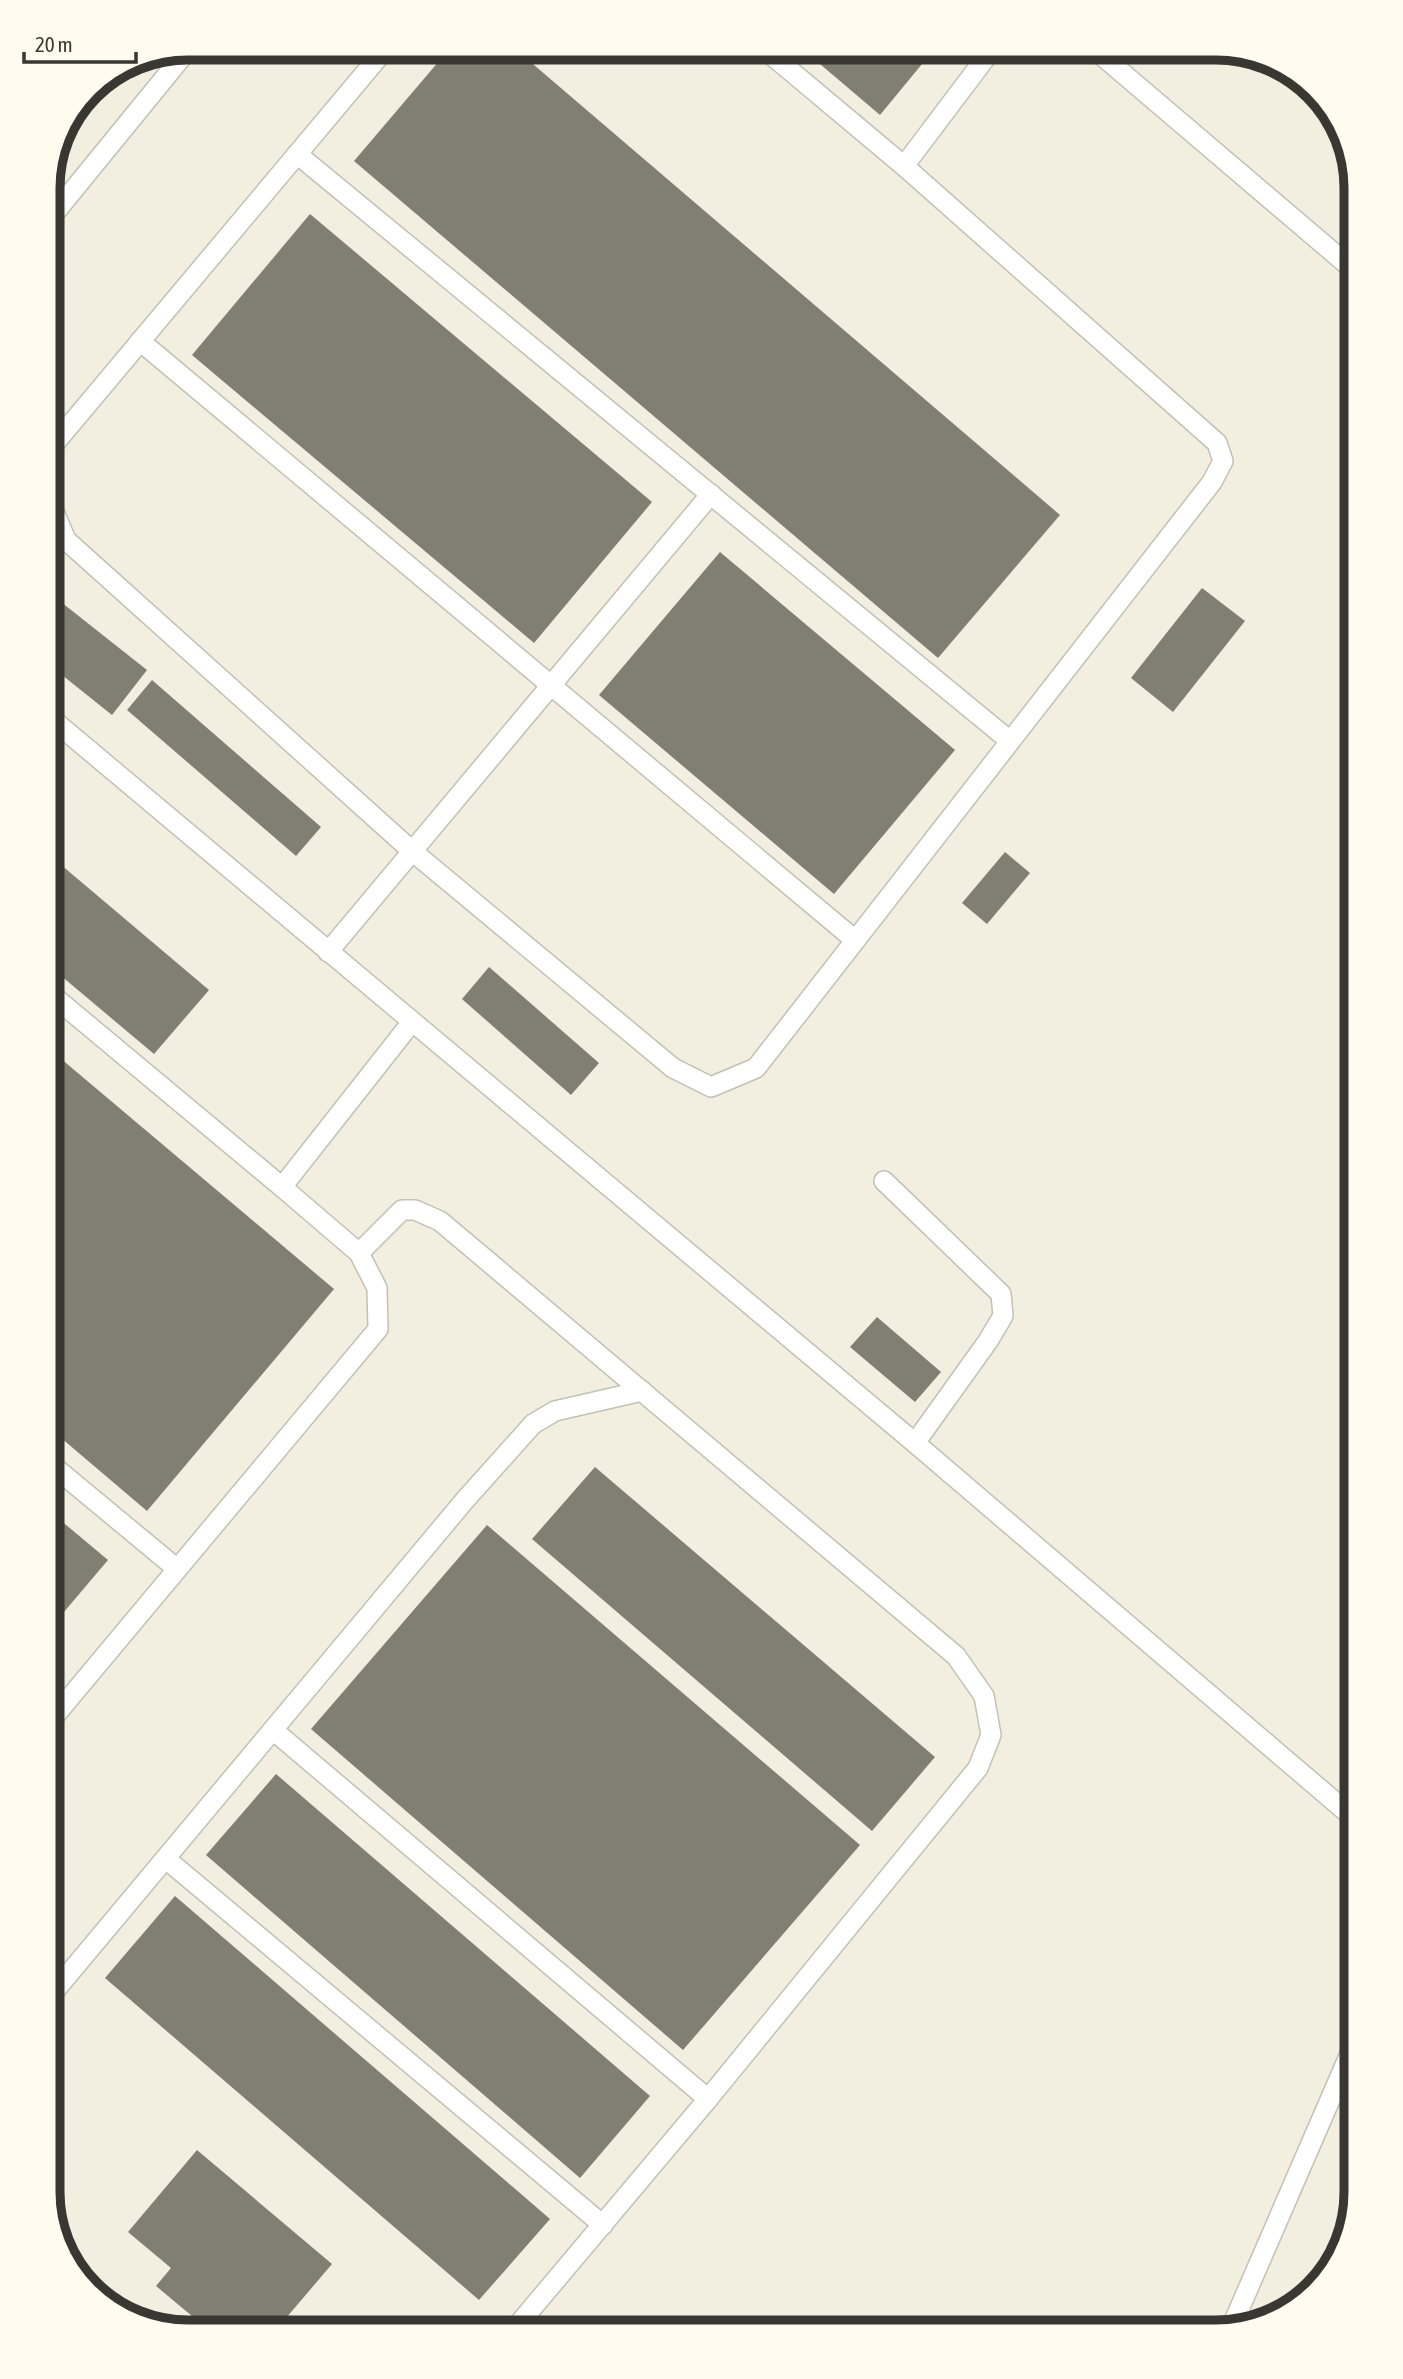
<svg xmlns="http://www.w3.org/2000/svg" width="1403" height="2379" font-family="'Asap Condensed',sans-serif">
  <rect width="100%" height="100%" fill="#f2efe1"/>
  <g fill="#817e72">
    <polygon points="451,47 513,47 1060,515 938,658 354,161"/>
    <polygon points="800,47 936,47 880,115"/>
    <polygon points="310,214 652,502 534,643 192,355"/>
    <polygon points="720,552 955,750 834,894 599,695"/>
    <polygon points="1202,588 1245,621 1173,712 1131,678"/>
    <polygon points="47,591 147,670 112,715 47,663"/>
    <polygon points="152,680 321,827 296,856 127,710"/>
    <polygon points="1005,852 1030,873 987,924 962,903"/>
    <polygon points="47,853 209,990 154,1054 47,964"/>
    <polygon points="489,967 599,1063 571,1095 462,999"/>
    <polygon points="47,1047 334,1289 147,1511 47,1426"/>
    <polygon points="877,1317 941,1372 915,1402 850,1347"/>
    <polygon points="595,1467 935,1757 872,1831 532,1539"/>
    <polygon points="47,1509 108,1560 47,1632"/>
    <polygon points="487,1525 860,1845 683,2050 311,1729"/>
    <polygon points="276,1774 650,2096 580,2178 206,1855"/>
    <polygon points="175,1896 550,2219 479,2300 105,1978"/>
    <polygon points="197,2150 332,2264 275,2331 245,2331 232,2320 223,2331 210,2331 156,2286 171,2268 128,2232"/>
  </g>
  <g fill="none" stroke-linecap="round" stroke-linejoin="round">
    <defs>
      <g id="lane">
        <polyline points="1093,48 1356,272"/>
        <polyline points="297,154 1010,741"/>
        <polyline points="904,166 993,48"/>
        <polyline points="48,221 190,47"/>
        <polyline points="140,341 855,940"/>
        <polyline points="47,459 55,443 387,47"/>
        <polyline points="47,495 66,540 412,851 673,1068 711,1087 756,1068 1212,482 1223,461 1217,443 904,166 762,47"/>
        <polyline points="47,715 915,1443 1356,1820"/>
        <polyline points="328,952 711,494"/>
        <polyline points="47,991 282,1187 411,1023"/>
        <polyline points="884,1181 1001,1294 1003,1316 988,1341 915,1443"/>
        <polyline points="359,1253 402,1210 415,1210 440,1221 956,1656 984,1696 991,1735 978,1768 708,2099 512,2332"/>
        <polyline points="47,1461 176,1568"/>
        <polyline points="47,1725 378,1329 377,1288 359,1253 282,1187"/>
        <polyline points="273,1730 708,2099"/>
        <polyline points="166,1859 603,2225"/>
        <polyline points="47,2000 465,1500 533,1424 555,1411 642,1391"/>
        <polyline points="1231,2328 1356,2040"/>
      </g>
    </defs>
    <use href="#lane" stroke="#c3c1b3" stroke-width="22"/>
    <use href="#lane" stroke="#fff" stroke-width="19"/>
  </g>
  <path d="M0 0H1403V2379H0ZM188 60H1216A128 128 0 0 1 1344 188V2192A128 128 0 0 1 1216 2320H188A128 128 0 0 1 60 2192V188A128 128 0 0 1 188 60Z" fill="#fffcef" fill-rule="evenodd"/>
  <path fill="none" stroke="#383731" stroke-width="9" d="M188 60H1216A128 128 0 0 1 1344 188V2192A128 128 0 0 1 1216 2320H188A128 128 0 0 1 60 2192V188A128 128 0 0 1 188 60Z"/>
  <path d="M24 52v10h112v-10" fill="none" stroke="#383731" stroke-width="3.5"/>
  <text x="35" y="52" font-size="21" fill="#383731" stroke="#fffcef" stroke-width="5" paint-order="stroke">20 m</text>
</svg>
